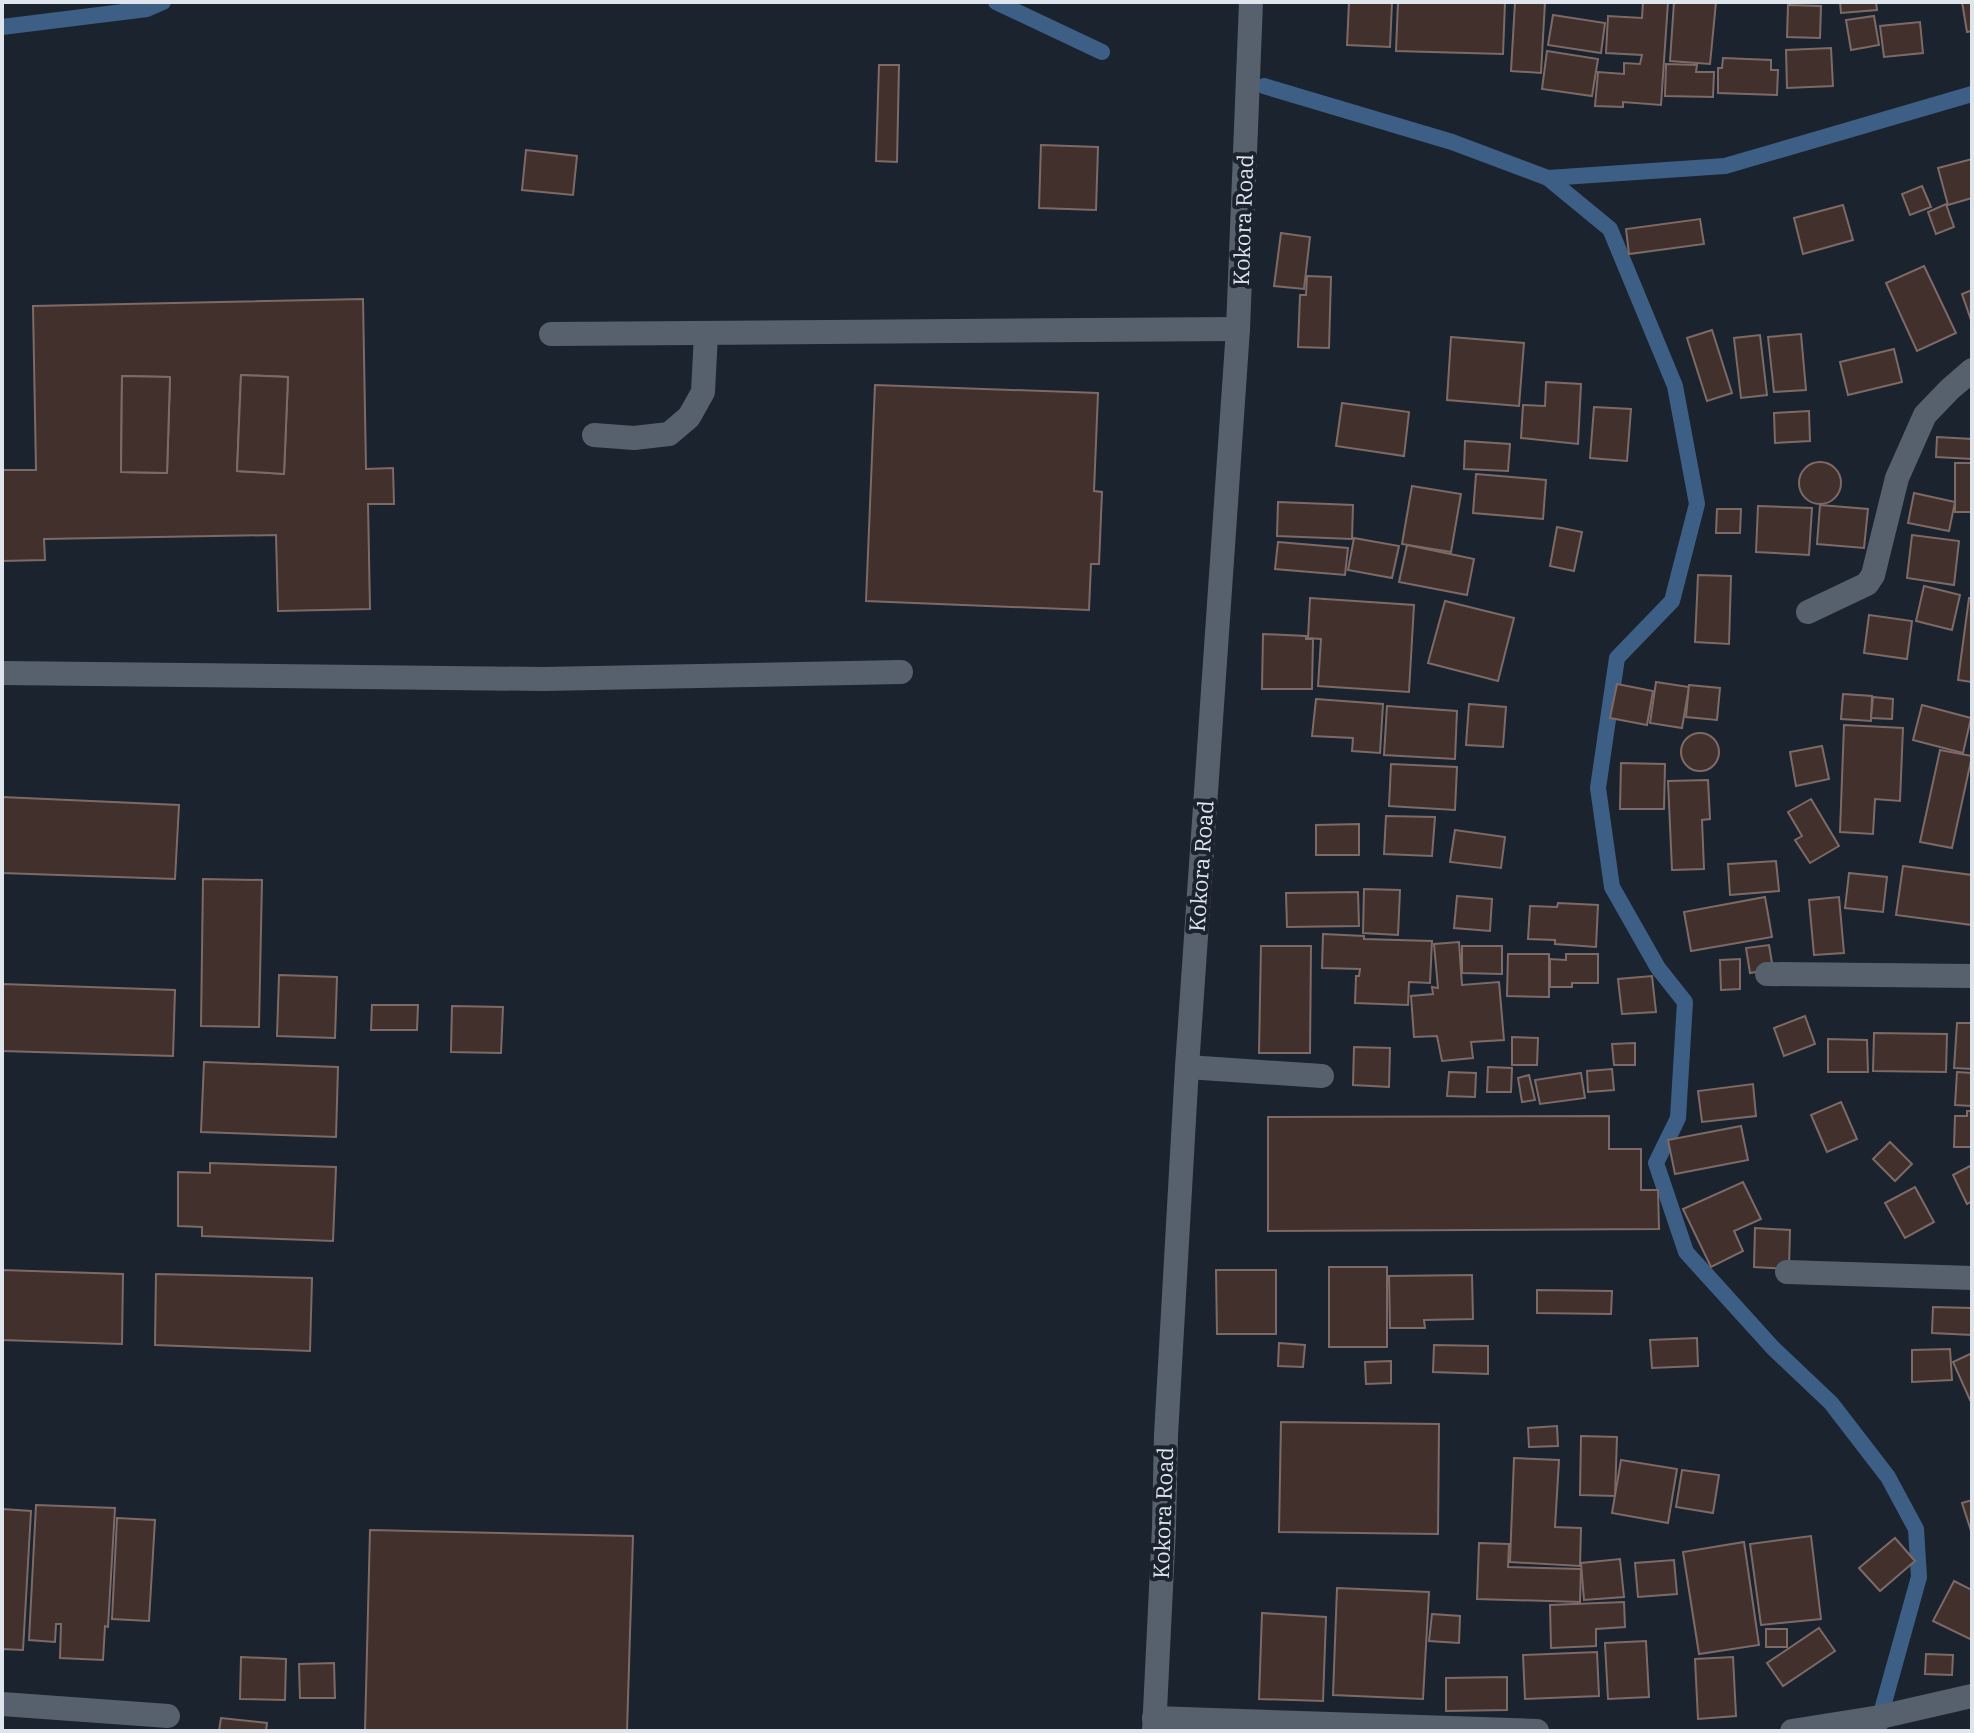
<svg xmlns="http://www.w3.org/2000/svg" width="1974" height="1733" font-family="'IBM Plex Serif',serif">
  <rect width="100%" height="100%" fill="#1b232f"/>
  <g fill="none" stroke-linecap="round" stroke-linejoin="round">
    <g stroke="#3e5f85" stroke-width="16">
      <polyline points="996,2 1102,52"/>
      <polyline points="2,27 147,9 163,2"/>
      <polyline points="1264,86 1452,142 1548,178 1610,229 1675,386 1697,504 1672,601 1617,658 1598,788 1612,887 1658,968 1685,1002 1678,1118 1656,1163 1686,1252 1773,1348 1831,1403 1888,1477 1916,1529 1919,1577 1880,1717 1879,1731"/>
      <polyline points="1548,178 1725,166 1972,94"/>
    </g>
  </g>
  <g fill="#41302c" stroke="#7d6a66" stroke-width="2" fill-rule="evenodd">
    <polygon points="1349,2 1392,2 1390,47 1347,45"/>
    <polygon points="1398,2 1505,2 1503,54 1396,51"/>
    <polygon points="1515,2 1545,2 1541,73 1511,71"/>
    <polygon points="1643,2 1668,2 1661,105 1623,102 1623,107 1595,106 1598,72 1624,74 1624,63 1640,64 1642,55 1606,53 1608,16 1642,18"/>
    <polygon points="1674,2 1716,2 1710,64 1670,61"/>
    <polygon points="1840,2 1876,2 1877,10 1841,13"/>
    <polygon points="1962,2 1972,2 1972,31 1967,32"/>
    <polygon points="1788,5 1821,6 1820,38 1787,37"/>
    <polygon points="1553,15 1605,23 1601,53 1548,45"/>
    <polygon points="1874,16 1879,45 1851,50 1846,20"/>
    <polygon points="1920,22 1923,53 1884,57 1880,26"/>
    <polygon points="1831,48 1833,86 1787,88 1786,50"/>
    <polygon points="1547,51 1598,59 1592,96 1542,89"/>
    <polygon points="1723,58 1771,60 1771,70 1778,70 1777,95 1718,93 1718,68 1722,68"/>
    <polygon points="1666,64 1697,65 1696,72 1714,72 1713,97 1665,96"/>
    <polygon points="879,65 899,65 897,162 876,161"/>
    <polygon points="1041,145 1098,147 1096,210 1039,208"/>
    <polygon points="526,150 577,156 573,195 522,190"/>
    <polygon points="1972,159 1972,198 1948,205 1938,168"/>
    <polygon points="1922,186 1931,207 1910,215 1902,194"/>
    <polygon points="1946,204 1954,227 1936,234 1928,212"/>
    <polygon points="1843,205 1853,240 1803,254 1794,218"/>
    <polygon points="1700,219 1704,244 1629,254 1626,229"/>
    <polygon points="1281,233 1310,237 1304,289 1274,286"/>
    <polygon points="1924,266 1956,333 1917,351 1886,283"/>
    <polygon points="1307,276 1331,277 1329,348 1298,347 1300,295 1306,295"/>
    <polygon points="1972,290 1972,323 1962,294"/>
    <path d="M363,299L366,469L393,468L394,504H368L370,609L278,611L276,535L44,539L45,560L2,561V470H36L33,306ZM241,375L288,377L284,474L237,471ZM122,376L170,377L167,473L121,472Z"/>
    <polygon points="1712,330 1732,393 1707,401 1687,338"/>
    <polygon points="1801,334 1806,390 1774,392 1768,337"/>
    <polygon points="1760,335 1767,395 1741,398 1734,338"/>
    <polygon points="1451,337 1524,343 1519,406 1447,400"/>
    <polygon points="1894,349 1902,382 1848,395 1840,362"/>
    <polygon points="241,375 288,377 284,474 237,471"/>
    <polygon points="122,376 170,377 167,473 121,472"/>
    <polygon points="1546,382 1581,384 1578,444 1521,438 1523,405 1545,406"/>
    <polygon points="875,385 1098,393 1094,491 1102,492 1099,564 1091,564 1089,610 866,601"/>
    <polygon points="1342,403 1409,412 1404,456 1336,446"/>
    <polygon points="1594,407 1631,409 1627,461 1590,458"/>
    <polygon points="1809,411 1810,441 1775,443 1774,413"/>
    <polygon points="1937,437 1972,439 1972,459 1936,457"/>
    <polygon points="1465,441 1510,444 1508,471 1464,469"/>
    <circle cx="1820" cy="483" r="21"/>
    <rect x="1955" y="463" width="17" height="49"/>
    <polygon points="1476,474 1546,480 1543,519 1473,513"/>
    <polygon points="1412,486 1461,494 1451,552 1402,544"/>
    <polygon points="1914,493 1955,502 1949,531 1908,523"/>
    <polygon points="1278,502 1353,505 1352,539 1277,536"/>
    <polygon points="1820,505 1868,509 1864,548 1817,544"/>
    <polygon points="1758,506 1812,508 1809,555 1756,552"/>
    <polygon points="1717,509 1741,509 1740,533 1716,533"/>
    <polygon points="1557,527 1582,532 1574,571 1550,566"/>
    <polygon points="1912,535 1959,541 1954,585 1907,578"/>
    <polygon points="1354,538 1399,546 1392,578 1348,570"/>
    <polygon points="1278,542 1348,548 1345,575 1275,569"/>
    <polygon points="1407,545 1474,559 1467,595 1399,582"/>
    <polygon points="1698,575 1731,576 1729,644 1695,642"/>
    <polygon points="1924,586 1960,595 1952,630 1916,621"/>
    <polygon points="1310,598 1414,605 1409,692 1318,686 1321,639 1308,638"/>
    <polygon points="1969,598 1972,598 1972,682 1958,680"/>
    <polygon points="1445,601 1514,618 1498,681 1428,663"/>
    <polygon points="1869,615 1912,621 1907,659 1864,653"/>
    <polygon points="1263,634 1306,636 1306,639 1313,639 1312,689 1262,689"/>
    <polygon points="1656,682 1689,687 1682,728 1650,723"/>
    <polygon points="1617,684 1653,691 1647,725 1610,718"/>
    <polygon points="1689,685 1720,688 1717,720 1686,717"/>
    <polygon points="1843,694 1872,696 1871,721 1841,719"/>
    <polygon points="1873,697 1893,699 1892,719 1871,718"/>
    <polygon points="1316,699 1383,704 1380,753 1352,751 1353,738 1312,736"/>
    <polygon points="1469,704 1506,707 1503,747 1466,745"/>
    <polygon points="1922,705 1971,718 1963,753 1913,740"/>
    <polygon points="1387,706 1457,711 1455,759 1384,755"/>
    <polygon points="1844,725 1903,728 1900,801 1875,799 1873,834 1840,832"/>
    <circle cx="1700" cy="752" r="19"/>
    <polygon points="1822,746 1829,779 1796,786 1790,752"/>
    <polygon points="1940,750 1972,756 1952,848 1920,842"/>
    <polygon points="1621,763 1665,764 1664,809 1620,809"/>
    <polygon points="1391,764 1457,767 1455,810 1389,806"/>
    <polygon points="1708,780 1710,819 1702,820 1704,869 1672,870 1668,781"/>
    <polygon points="2,797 179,805 175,879 2,873"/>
    <polygon points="1811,799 1839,846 1810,863 1795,840 1802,836 1788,812"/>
    <polygon points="1386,816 1435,817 1432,856 1384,854"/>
    <polygon points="1359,824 1359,855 1316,855 1316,825"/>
    <polygon points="1455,830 1505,837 1501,868 1450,862"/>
    <polygon points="1776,861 1779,891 1730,895 1728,864"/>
    <polygon points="1903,866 1972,875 1972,925 1896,915"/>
    <polygon points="1849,873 1887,877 1883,912 1845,908"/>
    <polygon points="203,879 262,880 259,1027 201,1026"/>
    <polygon points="1364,889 1400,890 1398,935 1363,933"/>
    <polygon points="1358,892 1359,926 1287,927 1286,893"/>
    <polygon points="1457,896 1492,899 1490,931 1454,928"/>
    <polygon points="1765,897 1772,937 1691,951 1684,912"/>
    <polygon points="1839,897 1844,953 1814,955 1809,900"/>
    <polygon points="1558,903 1598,905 1596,947 1555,944 1555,940 1528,939 1530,906 1557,907"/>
    <polygon points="1323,934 1364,936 1364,939 1432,941 1430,983 1409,982 1408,1005 1355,1003 1356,976 1359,976 1360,969 1322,968"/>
    <polygon points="1459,942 1462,985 1499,982 1504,1040 1471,1042 1473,1058 1442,1061 1437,1036 1414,1037 1411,996 1433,994 1432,987 1438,988 1434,944"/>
    <polygon points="1769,945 1773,969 1750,973 1746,948"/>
    <polygon points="1261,946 1311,946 1310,1053 1259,1053"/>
    <polygon points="1462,946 1502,946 1502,974 1462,973"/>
    <polygon points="1508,954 1549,954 1549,997 1507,996"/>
    <polygon points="1566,954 1598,954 1598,983 1572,983 1572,987 1550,987 1550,959 1566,960"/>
    <polygon points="1740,959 1740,989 1721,990 1720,960"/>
    <polygon points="279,975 337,977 335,1038 277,1036"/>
    <polygon points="1652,976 1656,1012 1622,1014 1618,979"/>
    <polygon points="2,984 175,990 173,1056 2,1051"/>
    <polygon points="372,1005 418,1005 417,1030 371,1030"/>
    <polygon points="452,1006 503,1007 501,1053 451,1052"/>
    <polygon points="1805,1016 1815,1044 1784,1056 1774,1028"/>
    <polygon points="1957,1023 1972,1023 1972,1069 1954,1068"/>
    <polygon points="1874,1033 1947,1034 1946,1072 1873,1071"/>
    <polygon points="1512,1037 1538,1038 1537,1065 1512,1065"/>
    <polygon points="1828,1039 1867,1040 1868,1072 1828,1072"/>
    <polygon points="1635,1043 1635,1065 1614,1065 1612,1044"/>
    <polygon points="1354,1047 1390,1048 1389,1087 1353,1085"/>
    <polygon points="204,1062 338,1067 336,1137 201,1132"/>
    <polygon points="1488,1067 1512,1068 1511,1092 1487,1092"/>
    <polygon points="1612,1069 1614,1090 1588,1092 1587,1071"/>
    <polygon points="1449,1072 1476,1073 1475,1097 1447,1096"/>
    <polygon points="1957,1072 1972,1073 1972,1106 1955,1105"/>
    <polygon points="1581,1073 1585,1098 1540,1104 1535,1080"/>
    <polygon points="1529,1075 1535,1100 1522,1102 1518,1078"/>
    <polygon points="1753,1084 1756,1116 1702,1122 1698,1091"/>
    <polygon points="1841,1102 1857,1139 1827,1152 1811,1115"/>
    <polygon points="1967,1111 1972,1111 1972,1147 1954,1147 1955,1116 1967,1116"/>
    <polygon points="1609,1116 1609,1149 1641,1149 1641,1190 1658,1190 1659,1229 1268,1231 1268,1117"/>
    <polygon points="1741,1126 1748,1160 1675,1174 1668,1140"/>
    <polygon points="1890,1142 1912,1164 1895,1181 1873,1159"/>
    <polygon points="210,1163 336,1167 333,1241 202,1236 202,1227 178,1226 178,1172 210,1173"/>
    <polygon points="1972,1165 1972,1201 1967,1204 1953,1175"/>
    <polygon points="1743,1182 1761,1219 1734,1231 1743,1251 1711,1267 1683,1209"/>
    <polygon points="1915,1187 1934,1222 1905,1238 1885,1203"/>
    <polygon points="1755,1228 1790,1230 1789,1269 1754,1267"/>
    <rect x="1329" y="1267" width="58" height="80"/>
    <polygon points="2,1270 123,1274 122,1344 2,1340"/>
    <polygon points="1216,1270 1276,1270 1276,1334 1217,1334"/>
    <polygon points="156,1274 312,1278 310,1351 155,1345"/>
    <polygon points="1472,1275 1473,1319 1424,1320 1425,1328 1390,1328 1389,1276"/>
    <polygon points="1537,1290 1612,1291 1611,1314 1537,1313"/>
    <polygon points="1933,1307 1972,1308 1972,1335 1932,1333"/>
    <polygon points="1697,1338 1698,1366 1652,1368 1650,1340"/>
    <polygon points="1279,1343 1305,1345 1303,1367 1278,1366"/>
    <polygon points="1434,1345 1488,1346 1488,1374 1433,1372"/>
    <polygon points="1950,1349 1952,1380 1912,1382 1912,1350"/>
    <polygon points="1972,1353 1972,1399 1970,1400 1953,1362"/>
    <polygon points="1391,1361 1391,1383 1366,1384 1365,1362"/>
    <polygon points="1281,1422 1439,1424 1438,1534 1279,1532"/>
    <polygon points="1557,1426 1558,1446 1529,1447 1528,1428"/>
    <polygon points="1581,1436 1617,1437 1615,1496 1580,1495"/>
    <polygon points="1514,1458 1559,1460 1555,1527 1581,1528 1580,1566 1510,1562"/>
    <polygon points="1621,1460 1677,1469 1668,1523 1612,1513"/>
    <polygon points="1682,1470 1719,1475 1713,1513 1676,1507"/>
    <polygon points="1972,1500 1972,1534 1962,1503"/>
    <polygon points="36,1505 115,1508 108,1627 105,1626 103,1660 60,1658 61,1624 56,1624 55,1642 29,1640"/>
    <polygon points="2,1509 31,1511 23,1650 2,1649"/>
    <polygon points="117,1518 155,1520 149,1621 112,1619"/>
    <polygon points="370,1530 633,1536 627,1731 365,1731"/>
    <polygon points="1811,1536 1821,1619 1761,1625 1750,1544"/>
    <polygon points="1895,1538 1915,1561 1880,1591 1859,1568"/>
    <polygon points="1744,1542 1759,1645 1699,1654 1683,1552"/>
    <polygon points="1479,1543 1509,1544 1508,1567 1581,1569 1580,1602 1477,1599"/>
    <polygon points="1620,1559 1624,1597 1584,1600 1581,1563"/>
    <polygon points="1674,1560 1677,1594 1638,1597 1635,1563"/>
    <polygon points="1954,1581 1972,1590 1972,1640 1933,1621"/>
    <polygon points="1337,1588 1429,1592 1423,1699 1333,1695"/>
    <polygon points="1624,1602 1625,1627 1596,1629 1596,1646 1551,1648 1550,1605"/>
    <polygon points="1262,1613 1326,1617 1323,1701 1259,1699"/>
    <polygon points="1432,1614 1460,1616 1459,1643 1429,1641"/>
    <polygon points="1819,1628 1835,1651 1783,1686 1767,1663"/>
    <rect x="1766" y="1629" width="21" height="18"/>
    <polygon points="1646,1641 1649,1697 1608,1699 1605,1643"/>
    <polygon points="1597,1652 1599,1696 1525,1699 1523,1655"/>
    <polygon points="1926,1654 1953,1655 1952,1675 1925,1674"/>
    <polygon points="241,1657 286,1659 285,1700 240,1699"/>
    <polygon points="1733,1657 1736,1716 1698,1719 1695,1659"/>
    <polygon points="334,1663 335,1698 300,1698 299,1664"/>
    <polygon points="1507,1677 1507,1710 1446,1711 1446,1678"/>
    <polygon points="221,1718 267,1723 266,1731 219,1731"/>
  </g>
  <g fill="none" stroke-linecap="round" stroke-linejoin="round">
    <g stroke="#57616e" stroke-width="24">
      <polyline points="551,334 1238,329"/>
      <polyline points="594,435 634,438 669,434 689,417 703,392 706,334"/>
      <polyline points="1808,612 1867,584 1873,575 1897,478 1925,415 1950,389 1972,370"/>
      <polyline points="2,673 543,679 901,672"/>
      <polyline points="1767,974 1972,976"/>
      <polyline points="1187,1067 1322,1076"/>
      <polyline points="1787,1272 1972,1278"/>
      <polyline points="2,1704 168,1716"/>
      <polyline points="1154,1718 1537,1731"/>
      <polyline points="1154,1731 1164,1527 1166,1435 1187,1067 1238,329 1251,2"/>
      <polyline points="1792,1731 1880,1717 1972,1696"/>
    </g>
  </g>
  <g text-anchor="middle" stroke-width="8" stroke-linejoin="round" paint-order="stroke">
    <g font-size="22" fill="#dfe5ed" stroke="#1b232f">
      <text transform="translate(1243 220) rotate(-88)" y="8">Kokora Road</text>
      <text transform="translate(1201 866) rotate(-86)" y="8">Kokora Road</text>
      <text transform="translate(1163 1513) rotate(-88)" y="8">Kokora Road</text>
    </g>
  </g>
  <rect width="1974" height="1733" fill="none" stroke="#dfe5ed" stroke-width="8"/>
</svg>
